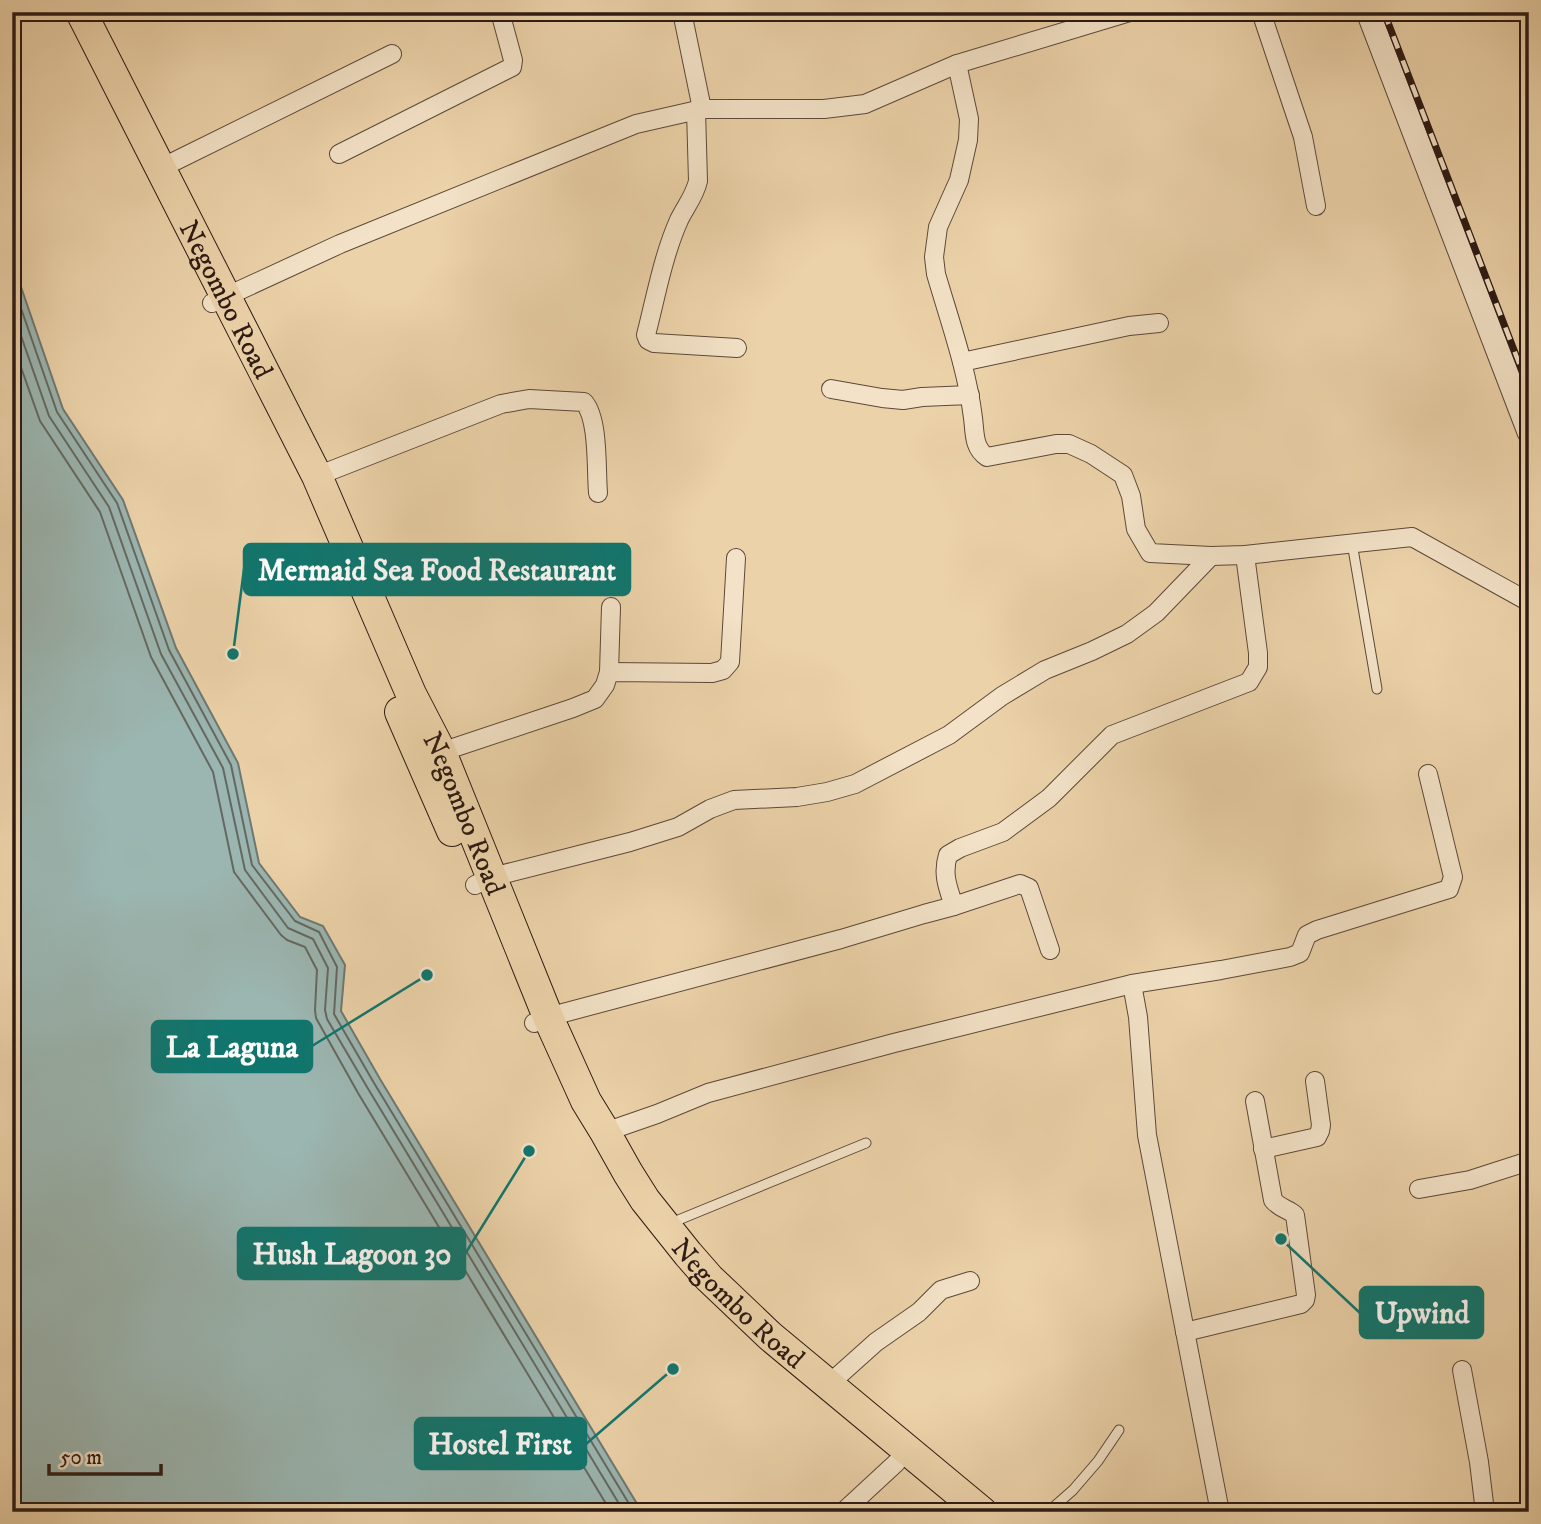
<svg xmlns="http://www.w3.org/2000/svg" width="1541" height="1524" font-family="'IM FELL DW Pica',serif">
  <rect width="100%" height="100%" fill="#ecd2a9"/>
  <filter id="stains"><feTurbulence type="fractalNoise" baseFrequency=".00286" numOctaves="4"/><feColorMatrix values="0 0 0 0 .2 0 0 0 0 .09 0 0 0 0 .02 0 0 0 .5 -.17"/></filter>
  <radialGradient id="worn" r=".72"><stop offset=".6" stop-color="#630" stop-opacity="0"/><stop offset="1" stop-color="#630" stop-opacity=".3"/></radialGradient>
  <polygon fill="#9bb6b1" stroke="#6f7872" stroke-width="2" points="12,277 21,287 63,409 123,500 176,648 238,763 259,863 300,917 323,926 345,965 341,1011 380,1079 642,1512 12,1512"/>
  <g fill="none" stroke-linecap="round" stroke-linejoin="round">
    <g stroke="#646862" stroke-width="2">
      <polyline points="12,288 15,291 57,412 117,503 169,650 231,765 252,865 295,921 319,932 337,967 334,1014 374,1083 634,1512"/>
      <polyline points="12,310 49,416 109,507 161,654 223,768 245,870 288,928 313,939 328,968 325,1010 327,1019 367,1087 624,1512"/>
      <polyline points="12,342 40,421 100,512 151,657 213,772 234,872 281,935 287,940 305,947 317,970 315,1010 316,1018 358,1093 611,1512"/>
    </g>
    <defs>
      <g id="service">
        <polyline points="1352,543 1377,689"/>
        <polyline points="671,1223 866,1143"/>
        <polyline points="1048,1512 1073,1490 1098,1461 1119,1430"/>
      </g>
      <g id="minor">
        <polyline points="682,12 702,109"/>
        <polyline points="1261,12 1303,137 1316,206"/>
        <path d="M957,64L969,119L968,140L959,180L938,227L934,257L936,274C950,322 967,369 973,418C975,432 973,448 987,457L1056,444H1069L1091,454L1123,475L1131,496L1136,529L1150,553L1211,556L1245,555L1412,537L1529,602"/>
        <path d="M696,110L698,181C695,195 686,206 679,220C663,256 656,296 646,335L648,340L654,343L737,348"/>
        <polyline points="339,154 512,67 513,60 500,12"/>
        <polyline points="161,168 392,54"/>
        <polyline points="212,303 340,244 636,124 702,109 824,109 865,104 957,64 1130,12"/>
        <polyline points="962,362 1129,326 1159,323"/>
        <polyline points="831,389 882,398 903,400 922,397 970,395"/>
        <path d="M317,476L501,404L529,399L584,402C599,419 596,469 598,493"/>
        <polyline points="609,672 611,607"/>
        <polyline points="441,752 573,708 595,699 605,685 609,672 712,673 723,670 730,662 736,558"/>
        <polyline points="475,885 492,877 630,842 678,827 710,809 734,800 797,797 827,792 855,784 949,735 1002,696 1045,670 1092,651 1127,634 1156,613 1211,556"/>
        <polyline points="954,906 1020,884 1029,888 1050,950"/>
        <polyline points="1132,984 1138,1017 1147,1135 1220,1512"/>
        <path d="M534,1023L548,1017L841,939L924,914L954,906C948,888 942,874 948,855L960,848L1003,832L1049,798L1112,735L1249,682L1258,667V653L1245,555"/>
        <polyline points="605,1132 657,1114 708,1093 894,1043 1132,984 1221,970 1290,957 1300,953 1307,935 1317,930 1449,889 1453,877 1428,774"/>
        <polyline points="1263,1149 1317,1137 1320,1131 1321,1125 1315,1081"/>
        <polyline points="1419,1189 1470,1180 1529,1161"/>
        <path d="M1185,1332L1301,1304L1305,1300L1306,1295L1295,1215C1288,1209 1279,1208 1273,1200L1255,1101"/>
        <polyline points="1462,1370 1479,1462 1485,1512"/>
        <polyline points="828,1385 876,1342 919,1312 941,1290 970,1281"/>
        <polyline points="843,1512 896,1463"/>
      </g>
      <polyline id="tertiary" points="1368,12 1529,432"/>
      <g id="trunk">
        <path id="s1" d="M81,12L317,476L411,694L441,752L548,1017L586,1101L605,1132L628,1173L645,1200L688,1254L709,1278L770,1336L982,1512"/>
        <polyline points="400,712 452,831"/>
      </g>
    </defs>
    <use href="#service" stroke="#5c4839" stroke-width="11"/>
    <use href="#minor" stroke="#5c4839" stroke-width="20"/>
    <use href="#tertiary" stroke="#5c4839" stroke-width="25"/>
    <use href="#trunk" stroke="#2c1a14" stroke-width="32"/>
    <use href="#service" stroke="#f3e2c7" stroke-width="9"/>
    <use href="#minor" stroke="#f3e2c7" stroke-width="18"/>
    <use href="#tertiary" stroke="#f3e2c7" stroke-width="23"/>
    <use href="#trunk" stroke="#ecd2a9" stroke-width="30"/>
    <defs>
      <polyline id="rail" points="1384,12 1529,389"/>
    </defs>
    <use href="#rail" stroke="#2c1a14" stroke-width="7"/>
    <use href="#rail" stroke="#f3e2c7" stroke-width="4.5" stroke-dasharray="13" stroke-linecap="butt"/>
  </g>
  <g text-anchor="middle" stroke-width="5" stroke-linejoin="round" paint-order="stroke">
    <g font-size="28" fill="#2c1a14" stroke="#f3e2c7">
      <text dy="10" stroke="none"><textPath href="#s1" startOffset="322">Negombo Road</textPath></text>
      <text dy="10" stroke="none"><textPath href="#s1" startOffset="889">Negombo Road</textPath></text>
      <text dy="10" stroke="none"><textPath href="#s1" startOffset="1456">Negombo Road</textPath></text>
    </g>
  </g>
  <path fill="none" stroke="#0f766e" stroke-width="2.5" d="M233 654L244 569M427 975L312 1046M529 1151L465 1254M1281 1239L1360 1313M673 1369L586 1444"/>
  <g fill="#0f766e" stroke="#f3e2c7" stroke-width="2.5">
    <circle cx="233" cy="654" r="7"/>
    <circle cx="427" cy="975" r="7"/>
    <circle cx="529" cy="1151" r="7"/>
    <circle cx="1281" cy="1239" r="7"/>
    <circle cx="673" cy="1369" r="7"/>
  </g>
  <g fill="#0f766e" stroke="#0f766e" stroke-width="2.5">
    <rect x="244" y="544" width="386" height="51" rx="7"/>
    <rect x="152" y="1021" width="160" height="51" rx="7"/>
    <rect x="238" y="1228" width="227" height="51" rx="7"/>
    <rect x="1360" y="1287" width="123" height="51" rx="7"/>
    <rect x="415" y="1418" width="171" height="51" rx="7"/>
  </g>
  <g font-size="30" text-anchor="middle" font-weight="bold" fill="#fff">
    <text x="437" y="580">Mermaid Sea Food Restaurant</text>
    <text x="232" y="1057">La Laguna</text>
    <text x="352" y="1264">Hush Lagoon 30</text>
    <text x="1422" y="1323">Upwind</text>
    <text x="500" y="1454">Hostel First</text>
  </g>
  <rect width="1541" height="1524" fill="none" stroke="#ecd2a9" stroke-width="42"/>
  <rect x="14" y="14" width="1513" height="1496" fill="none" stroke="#2c1a14" stroke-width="3.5"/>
  <rect x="21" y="21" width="1499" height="1482" fill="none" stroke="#2c1a14" stroke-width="2"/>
  <path d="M49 1464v10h112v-10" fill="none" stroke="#2c1a14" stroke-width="3.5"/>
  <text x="60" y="1464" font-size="21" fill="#2c1a14" stroke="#f3e2c7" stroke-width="5" paint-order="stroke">50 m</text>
  <rect width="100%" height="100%" filter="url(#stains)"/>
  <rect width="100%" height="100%" fill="url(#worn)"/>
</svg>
